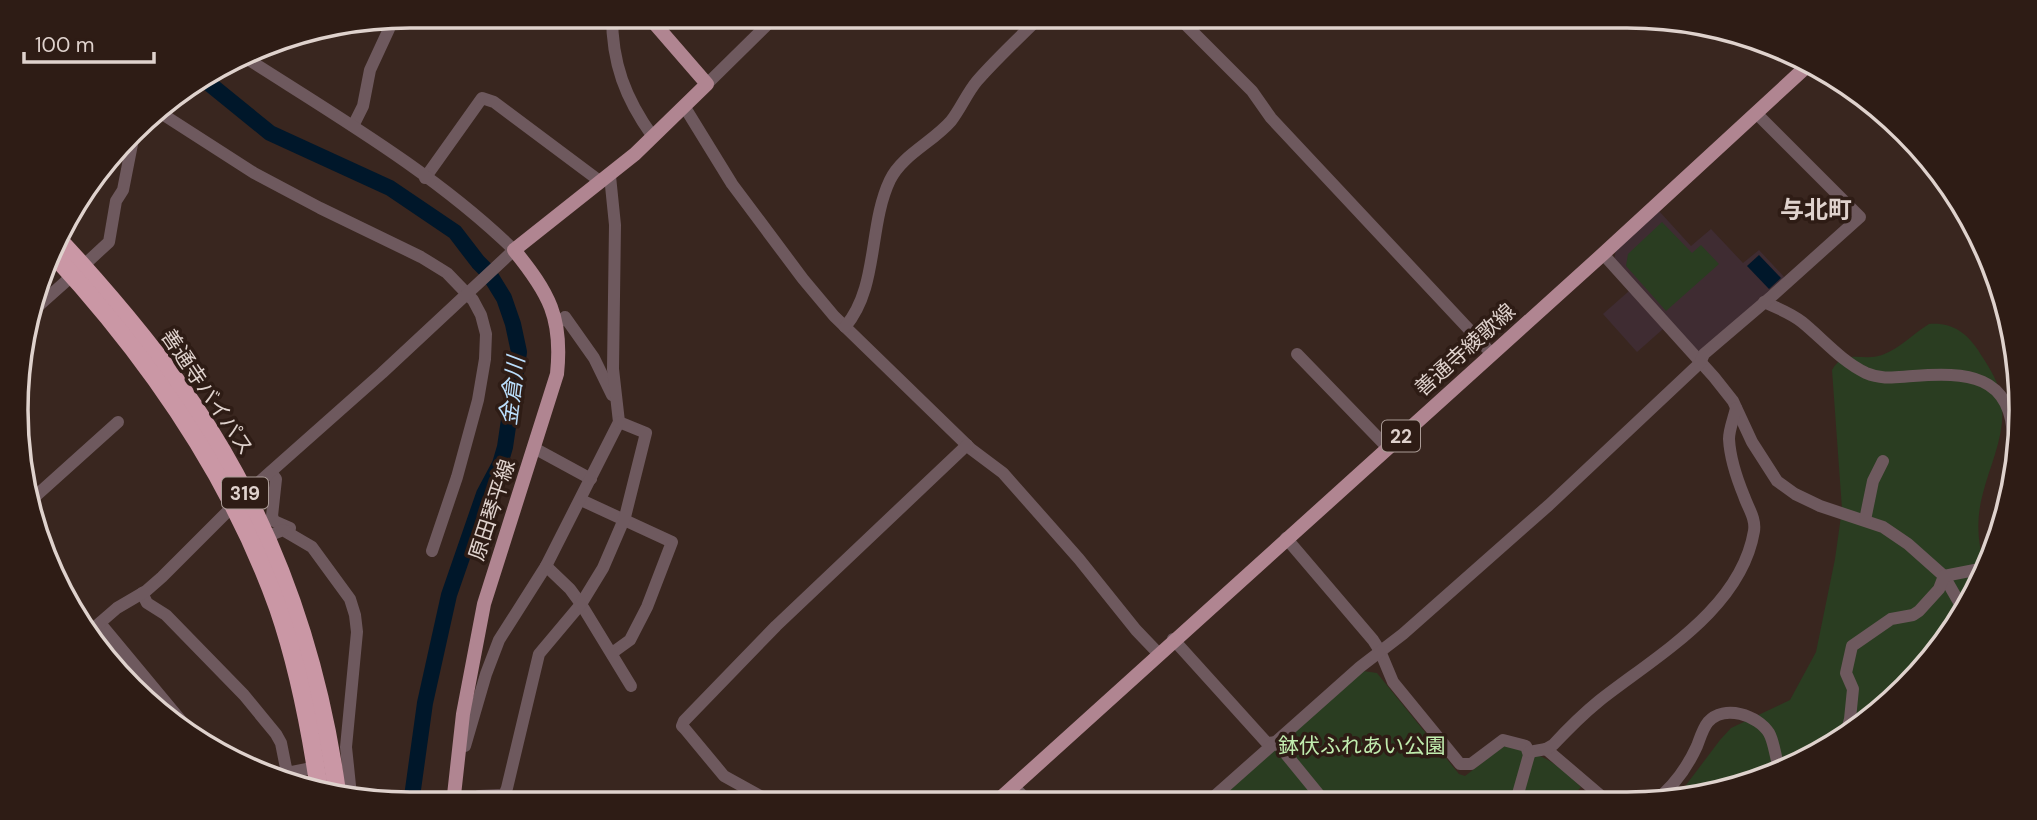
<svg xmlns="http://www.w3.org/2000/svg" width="2037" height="820" font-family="'DM Sans','Noto Sans JP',sans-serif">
  <rect width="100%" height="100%" fill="#39261f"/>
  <g fill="#3f2c32">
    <polygon points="1659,211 1691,246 1711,229 1743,263 1759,250 1787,280 1699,354 1614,260 1616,250"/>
    <polygon points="1629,291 1663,329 1637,352 1603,314"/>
  </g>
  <g fill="#2a3d21">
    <polygon points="1662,222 1692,253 1701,245 1719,264 1666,311 1626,266 1628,254"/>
    <path d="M1929,324C1951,322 1966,332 1978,350C1986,363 1997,378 2000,393C2009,428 1991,461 1983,493C1976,518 1977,542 1985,567L1955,629L1887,707L1801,764L1674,801L1720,740L1731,728L1790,700L1816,652L1835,559L1842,509L1832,370C1845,348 1863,362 1882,355C1899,349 1914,333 1929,324Z"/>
    <path d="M1363,671L1377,673L1459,774L1465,776L1504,746C1544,755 1552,759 1581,787L1569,801L1214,802Z"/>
  </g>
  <polygon fill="#00172a" points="1759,255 1781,278 1769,289 1747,266"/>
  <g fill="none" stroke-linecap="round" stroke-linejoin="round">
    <polyline stroke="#00172a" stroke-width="16" points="206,81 270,133 390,188 455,232 478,262 488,272 504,298 513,324 519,352 505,447 500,464 484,494 449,595 425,703 411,804"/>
    <g stroke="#6e595e" stroke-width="12">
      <path d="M612,16C612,63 625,98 653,137"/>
      <polyline points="1177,16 1252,91 1271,118 1492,354"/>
      <polyline points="1090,19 1094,16"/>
      <polyline points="707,84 776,16"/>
      <polyline points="684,106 732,184 803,279 834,316 971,449 1003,473 1079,559 1136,630 1158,653"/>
      <polyline points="156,110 254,173 320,208 421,257 447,273 473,300 481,315 486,334 485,359 478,400 457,477 432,551"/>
      <polyline points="353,126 363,106 370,70 389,29 381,21"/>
      <polyline points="425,178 482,98 494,102 601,182"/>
      <polyline points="1603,254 1714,377 1733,401 1752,442 1777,481 1795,494 1820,506 1883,527 1908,544 1944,576 1964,611"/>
      <polyline points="83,266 109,242 116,201 123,190 134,134"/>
      <path d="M1764,302C1777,308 1791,313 1802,322C1823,339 1841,361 1866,373C1882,380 1896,377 1913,376C1966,372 2012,374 2013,439"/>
      <polyline points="36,308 73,275"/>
      <polyline points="557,324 565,317 594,358 612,395"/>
      <path d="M845,327C879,287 868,226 890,180C902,155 933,142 951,121C961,108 967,93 977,81C997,58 1020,37 1041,16"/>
      <polyline points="1297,354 1388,448"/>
      <polyline points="534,448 591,479"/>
      <polyline points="271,472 276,479 272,516 274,521 290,528"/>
      <polyline points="581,500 672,542 647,607 630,640 612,653"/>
      <polyline points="29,502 118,422"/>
      <polyline points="1865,520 1873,481 1883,461"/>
      <polyline points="266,537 283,530 312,547 350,599 355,615 357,632 346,747 351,795"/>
      <polyline points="1286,538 1373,640 1380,651 1393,682 1460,764 1471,764 1503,740 1526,746 1529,755 1516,801"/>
      <polyline points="546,566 570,589 581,604 631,686"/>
      <polyline points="142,593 147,603 166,615 244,695 276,734 281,743 287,773 307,769 321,761"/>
      <polyline points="100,623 193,735"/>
      <path d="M87,634L117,608L146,591L162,577L240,499L382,373L514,250C436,174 338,117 246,58"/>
      <polyline points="1173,639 1267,743 1276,742 1325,802"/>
      <polyline points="1846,734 1850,719 1853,689 1846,673 1852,646 1891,619 1913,615 1919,611 1939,589 1944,576 1985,568"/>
      <polyline points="465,746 486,674 499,640 546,566 619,422 613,369 615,225 610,176"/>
      <polyline points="1546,749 1607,801"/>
      <path d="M1529,752L1546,749L1553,745C1567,730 1583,714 1599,701C1656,656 1741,609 1754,531C1756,518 1748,508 1744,496C1737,479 1730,458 1729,439C1729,429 1734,418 1736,408"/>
      <polyline points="1013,786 1030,803"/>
      <polyline points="479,796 504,795 507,788 539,654 581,604 603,568 625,517 646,433 619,422"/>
      <path d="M1655,801C1674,786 1687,768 1697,746C1700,738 1703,728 1708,722C1724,704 1758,715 1769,733C1774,742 1775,755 1778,764L1785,768"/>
      <polyline points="1208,802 1360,667 1403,634 1549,505 1700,363 1704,354 1772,296 1860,217 1756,113"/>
      <polyline points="773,803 724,776 685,729 682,726 684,721 776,626 967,445"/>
    </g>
    <g stroke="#b08591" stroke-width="14">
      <polyline points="995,803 1603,254 1806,67"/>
      <path d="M453,804L463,714L484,604L557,374C563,318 549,293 514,250L635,154L707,84L648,16"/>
    </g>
    <g stroke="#ca97a5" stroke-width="18">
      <path d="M59,240C107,292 154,347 194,406C272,522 318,654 337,792"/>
      <path d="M54,255C148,357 231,476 278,608C298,666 310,728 319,789"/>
    </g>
  </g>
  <g text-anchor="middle" stroke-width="7" stroke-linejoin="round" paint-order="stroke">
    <g fill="#2e1c15" stroke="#aa9b96" stroke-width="2">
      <rect x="1382" y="420.5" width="38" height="31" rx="5"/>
      <rect x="222" y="477.5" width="46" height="31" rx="5"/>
    </g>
    <g font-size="19" font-weight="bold" fill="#dfd2cd">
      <text x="1401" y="443">22</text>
      <text x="245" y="500">319</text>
    </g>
    <g font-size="21" fill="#dfd2cd" stroke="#2e1c15">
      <text transform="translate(1465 350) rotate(-42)" y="7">善通寺綾歌線</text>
      <text transform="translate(207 392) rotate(56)" y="7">善通寺バイパス</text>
      <text transform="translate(492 510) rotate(-72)" y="7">原田琴平線</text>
    </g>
    <g font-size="21" fill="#c0ecae" stroke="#2e1c15">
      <text x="1362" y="753">鉢伏ふれあい公園</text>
    </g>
    <g font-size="23" font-style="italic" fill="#badefc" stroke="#2e1c15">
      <text transform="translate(512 391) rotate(-83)" y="8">金倉川</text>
    </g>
    <g font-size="24" font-weight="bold" fill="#dfd2cd" stroke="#2e1c15">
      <text x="1816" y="218">与北町</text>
    </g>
  </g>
  <path d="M0 0H2037V820H0ZM410 28H1627A382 382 0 0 1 2009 410V410A382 382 0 0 1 1627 792H410A382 382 0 0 1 28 410V410A382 382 0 0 1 410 28Z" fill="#2e1c15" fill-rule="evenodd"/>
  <path fill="none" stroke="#dfd2cd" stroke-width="3.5" d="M410 28H1627A382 382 0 0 1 2009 410V410A382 382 0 0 1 1627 792H410A382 382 0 0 1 28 410V410A382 382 0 0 1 410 28Z"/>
  <path d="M24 52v10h130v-10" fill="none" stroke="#dfd2cd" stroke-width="3.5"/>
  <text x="35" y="52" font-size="21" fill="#dfd2cd" stroke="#2e1c15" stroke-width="5" paint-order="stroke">100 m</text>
</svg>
